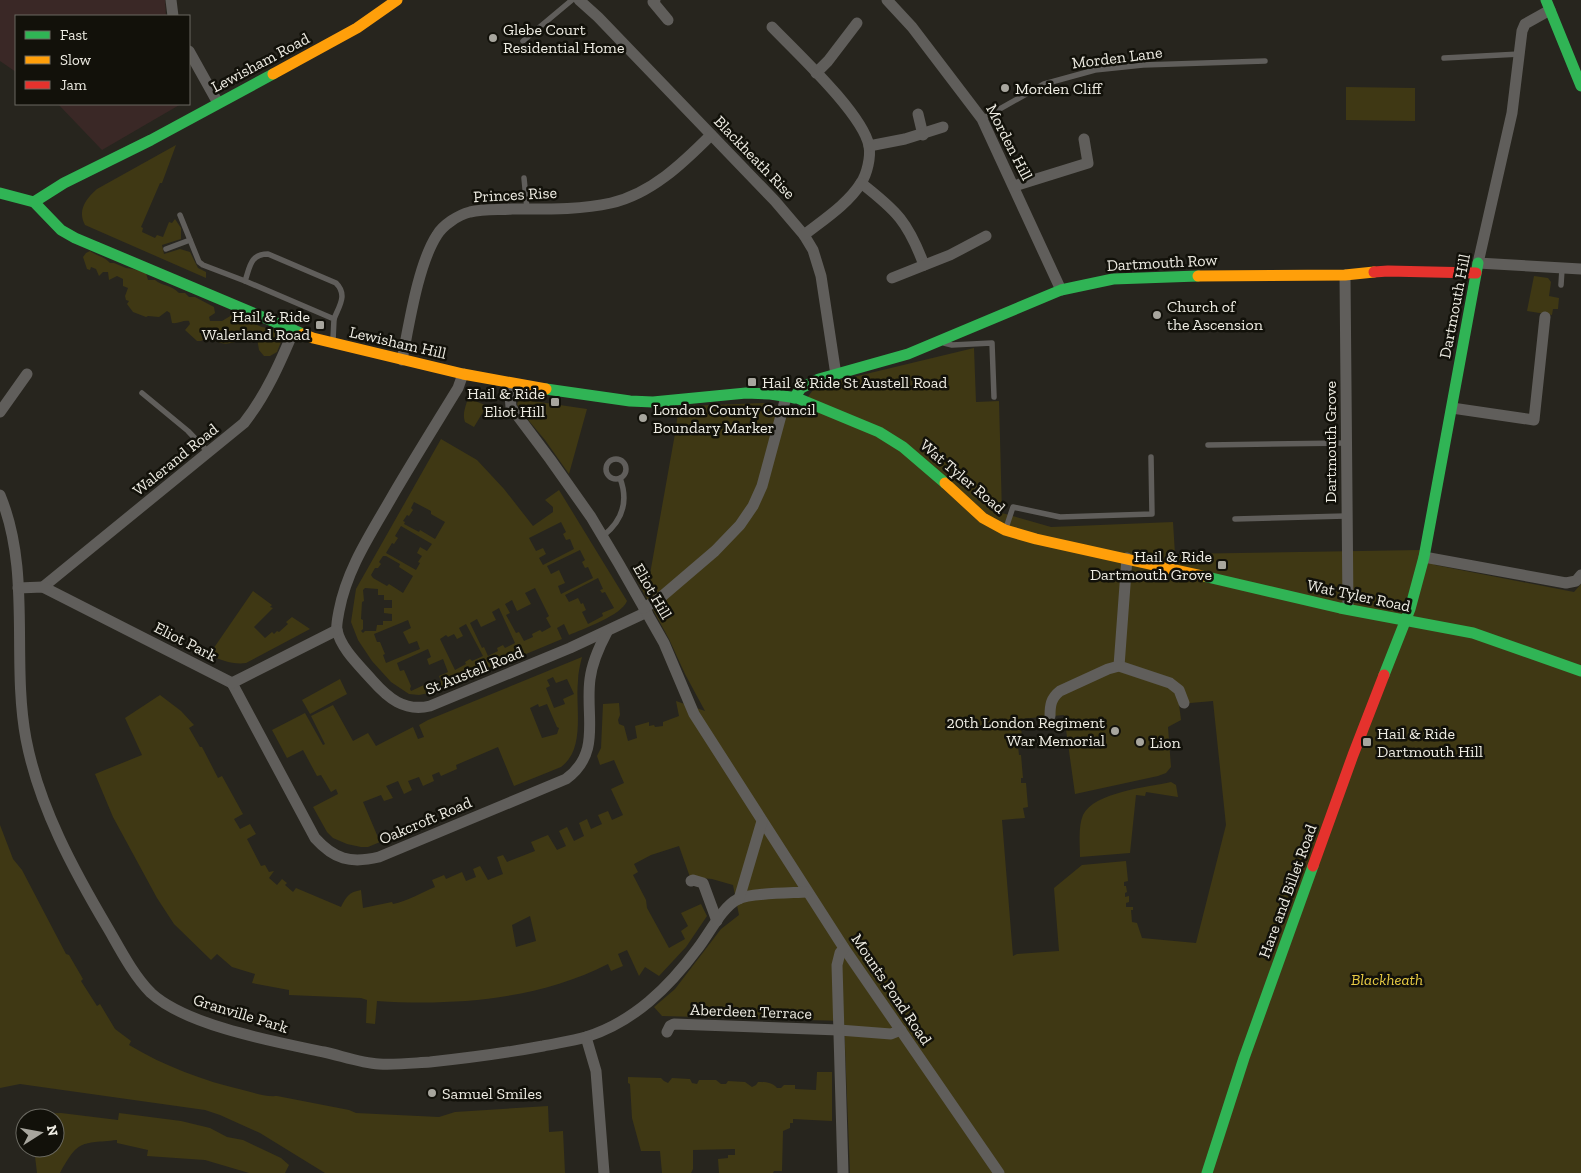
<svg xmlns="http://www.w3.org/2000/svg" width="1581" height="1173" font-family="'Zilla Slab',serif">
  <rect width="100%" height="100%" fill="#27251e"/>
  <g fill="#3a2826">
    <polygon points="0,0 165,0 166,16 16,16 16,72 0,61"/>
    <polygon points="58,104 181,104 102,150"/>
  </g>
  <g fill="#3f3814" fill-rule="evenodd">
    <polygon points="1346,87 1415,88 1415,121 1346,120"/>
    <path d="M176,145L162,183H160L141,227L143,228L142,232L155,238L157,235L163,237L169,222L172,223L175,219L181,228V239L162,245L164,254L180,249L190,252L198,268L206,272V278L85,225C77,210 86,199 97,189Z"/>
    <path d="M90,251C97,256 105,257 110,263H114L126,268L133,269L146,273L148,280H155C162,286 172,285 179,293H185L189,297H195L214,307L215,313L209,317L210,321H222L232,315L262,327L273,329L284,334L277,352L270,356H264L259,350L257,338C238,336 227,353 210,336L201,341H197L185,330L190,324L189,321C183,320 178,324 172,323L170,313L167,311L159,317L148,316L146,317L133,312L127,304L129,301L126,300L125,296L128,288L123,286V279L117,276L109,280L108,272H103L99,276L96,269L91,267L90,270L87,269L83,257L86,253Z"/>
    <polygon points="1534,276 1548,278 1551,282 1549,296 1559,298 1558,309 1553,309 1552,315 1527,311"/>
    <path d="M974,348L976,402L999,401L1002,513L1051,527L1173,522L1175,554L1420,550L1435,565L1574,592L1581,584V1173H850L844,1021L662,1016L654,1007L675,989L721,929L739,915L733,885L712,879L690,877L679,846L651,855L634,864L638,872L633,875L646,900L647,908L669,948L685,939L681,931L688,926L681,913L701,904L707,916L686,947L659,976L645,967L639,976L627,950L618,954L623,966L611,971L608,964C537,1000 454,1006 377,1001L375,1024L366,1023L367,1000L361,998L289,995V990L252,983L255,974L232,967L217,954L211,960L174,924L157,898L113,817L95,774L142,755L125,718L160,695L181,711L194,725L189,728L200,747H202L218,778L222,776L243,814L234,819L240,829L250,824L256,834L247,839L261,866L265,865L269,872L274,871L269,878L277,885L282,879L287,883L285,885L293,892L296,888L341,907C346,897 349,892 361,890L363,908L392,902L393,904C407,901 421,893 435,887L432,880L444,875L446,879L462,872L466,881L476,877L473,869L480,866L488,880L503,874L497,857L503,855L507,862L535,851L531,842L548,835L557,850L566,846L559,831L567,827L574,841L584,836L579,823L587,819L591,829L602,824L598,815L608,811L612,820L623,815L611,789L624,783L614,760L600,765L597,756L601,748L603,704L619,703L620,715L618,720L619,724L624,726L628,741L637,738L635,726L649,722V726L654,725L655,727L663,726V722L679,716L676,701L705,711L685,674L669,639L634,575L650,574L676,428L678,411L685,406L763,403L798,410L816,386ZM1213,701L1226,825L1196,943L1142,938L1137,923L1132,922L1131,910H1133V907H1126V903L1129,902V896L1125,897V893L1127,892L1126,886H1124V882L1128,881L1126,861L1082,865L1054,888L1059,951L1017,954L1013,956L1002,820L1025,818L1023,808L1028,807L1026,783H1021V778H1023L1021,755H1019L1018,746L1023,745L1020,719L1064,715L1075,794L1158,776L1166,773L1171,767L1168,727L1181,720L1179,704ZM530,916L536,941L516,947L512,925Z"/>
    <path d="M468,398L485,405L486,407L474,427L465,422C462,413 466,406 468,398Z"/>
    <polygon points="519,399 587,409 569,474 545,440 519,409 517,404"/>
    <path d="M441,439L477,460L504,489L533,526L553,512V507L545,500L559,490L627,601C622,615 583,629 569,635L564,624L557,628L562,639L507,662L457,680L429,693L419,695L409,694L391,682L372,661L358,640L351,622L356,589ZM414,502L431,511V514L445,522L435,539L420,530L419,532L404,524L405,522L403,521L407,515L409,516L413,510L411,508ZM561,522L566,532L563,534L566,540L570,539L574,549L543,565L539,558L546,554L543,548L536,551L529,538ZM401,526L432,544L427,551L420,547L417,553L422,556L418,562L420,563L416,570L386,553L392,543L394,544L398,538L395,536ZM580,550L585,560L582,562L585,568L588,567L593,578L561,594L558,586L565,583L559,570L551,574L547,566ZM383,556H386L400,564L399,567L413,576L403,593L389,584L387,586L373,578L371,575L375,568H378L381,564L379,562ZM598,578L603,589L600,590L602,593L605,592L614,608L602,613L603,616L588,624L582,612L586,610L583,603L581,604L578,598L569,602L565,595ZM365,588L378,589V595H384V600H392V608H384V613L392,614V621H383V625H377L376,631H365L363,633L361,631L363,629V620L361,619L362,602L364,601L363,590ZM535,588L549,616L546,618L551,627L542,632L540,630L532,634L533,637L524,641L519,632L516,633L506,615L510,613L505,604L512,600L517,611L531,604L525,593ZM499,608L515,643L505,648L503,645L497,648L498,651L488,656L484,647L482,648L470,623L477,619L481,627L496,620L492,612ZM408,620L411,628L403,632L409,644L417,641L420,649L386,663L383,655L385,654L380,642H377L374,634ZM466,624L483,656L472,661L470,659L465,662L466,664L455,670L440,639L446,635L448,637L454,634L457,639L463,636L459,628ZM428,649L431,657L427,659L429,665L443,659L448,672L439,676L441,682L426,689L424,685L411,691L410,689L411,686L404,670L400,671L397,663Z"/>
    <path d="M253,591L272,605L270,607L273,608L254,627L265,638L272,632L274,634L277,631L279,632L288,624L286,622L292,617L310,629L246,663C234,665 220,660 209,655Z"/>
    <path d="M582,657C580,665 578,673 578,681C575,707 586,749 561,767L514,786L498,747L456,765L457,769L441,776L439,772L432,775L434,781L423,786L419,777L408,781L412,790L404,794L398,781L386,786L393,798L384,801L381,795L363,802L380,842L368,847H361L347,844L333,838L327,832L313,807L338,794L336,789L331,792L321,775L317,776L303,750L287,758L272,730L305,713L323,745L325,744L311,716L333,705L353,741L368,733L376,746L413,727L418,739L424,737L419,725L428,720ZM553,677L556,683L567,679L574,694L563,699L565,704L554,708L546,688L550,686L547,680ZM538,704L539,707L547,704L557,727L559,728L557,734L542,738L530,708Z"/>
    <polygon points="340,679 347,694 310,714 302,700"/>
    <path d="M1171,782L1176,785L1178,797L1146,792L1145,796L1136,795L1130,853L1080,857C1080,844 1078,827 1083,815C1094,792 1149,787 1171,782Z"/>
    <path d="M0,825L13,859L22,870L66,954L69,955L83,979L81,981L97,1006L100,1004L115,1029L131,1041L129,1045C164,1066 204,1081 243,1090C255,1093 265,1097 277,1096L349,1110L356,1113L439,1117L455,1112L548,1106L549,1132L563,1131L565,1173H325L260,1133L220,1115L205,1110L20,1084L0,1088Z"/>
    <path d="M817,1072H832V1121L793,1119V1123H790V1128L783,1131L782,1171H774L773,1173H719L718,1159L728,1158V1155H735V1149L693,1150V1169L691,1173H662L660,1151H641L632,1118L630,1084L628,1083V1077L661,1078L664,1081L668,1083L672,1078L690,1079L692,1083L697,1084L699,1080H716L721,1084H726L728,1081L745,1082L752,1087L756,1085L758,1082C765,1082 772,1082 777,1088H781L784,1085H795V1089L816,1090Z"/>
    <path d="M61,1113L118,1120L119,1113L181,1121L210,1128L227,1137L243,1140L281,1158L289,1165L285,1173H249L205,1160L147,1156L148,1150L117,1143V1140C80,1144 79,1139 60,1173H37L34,1148H55V1118H32V1114Z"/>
  </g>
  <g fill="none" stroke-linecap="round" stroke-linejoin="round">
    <g stroke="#605e5b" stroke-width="5.5">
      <polyline points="523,41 572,0"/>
      <polyline points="1444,58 1520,54"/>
      <polyline points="982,119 1044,84 1095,70 1143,65 1265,61"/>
      <polyline points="524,178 527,209"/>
      <path d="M180,215L199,262L203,265L245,281C250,267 250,254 268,254L336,283C348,295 339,306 334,319"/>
      <polyline points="166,249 190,240"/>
      <polyline points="245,281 334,319 333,340"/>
      <polyline points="1561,285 1562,269"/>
      <polyline points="944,343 952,345 992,343 994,397"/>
      <polyline points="142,393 188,431 209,453"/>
      <polyline points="1208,445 1347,443"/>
      <circle cx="616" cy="469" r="10"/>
      <polyline points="1235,519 1346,516"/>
      <polyline points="1006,528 1013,507 1060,517 1152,514 1151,457"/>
      <path d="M603,536C622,521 629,502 620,478"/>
    </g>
    <g stroke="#605e5b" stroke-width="11">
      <polyline points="171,0 173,16"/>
      <polyline points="579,0 598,17 775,201 804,235 813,250 821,276 836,375"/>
      <polyline points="655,0 653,2 668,20"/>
      <polyline points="887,0 912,27 982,119 1061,290"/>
      <polyline points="1550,10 1525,24 1522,31 1512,113 1478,263 1581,269"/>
      <path d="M772,27C796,52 863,114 869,146C871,157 867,174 861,183C848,204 823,220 804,235"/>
      <polyline points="189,51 218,103"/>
      <polyline points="816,73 828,61 857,23"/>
      <polyline points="918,114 923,135"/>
      <polyline points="869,146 905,139 943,127"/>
      <path d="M861,183C897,211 908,222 924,265"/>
      <polyline points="1014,186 1088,163 1084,139"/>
      <polyline points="1345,275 1348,609"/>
      <polyline points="892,278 950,255 986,236"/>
      <path d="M402,360C409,325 418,264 437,235C443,225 458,215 470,212C484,209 499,210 512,209C544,209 580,210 611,203C651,194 683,163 711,135"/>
      <path d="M463,374L458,388C436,424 414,459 393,495C372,532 347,568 339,611C338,617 336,625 337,630C341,649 360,666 372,680C388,698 404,712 430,706L570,648L647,612"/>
      <polyline points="509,383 511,407 550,459 591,517 619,564 664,643 694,714 844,948 999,1173"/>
      <polyline points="1452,408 1534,420 1545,317"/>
      <polyline points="0,412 27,374"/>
      <path d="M0,495C32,572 11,659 26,739C39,807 74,871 109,930C121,951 134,976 151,993C187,1026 276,1042 324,1052C342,1056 361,1063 379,1064C396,1065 413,1063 430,1062C468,1058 506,1053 543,1046C557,1043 572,1041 586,1037C634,1022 669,987 698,948C709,934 722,907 738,899C750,893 792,893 807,892"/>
      <polyline points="1424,557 1566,583 1576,581 1581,575"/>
      <path d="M43,587L244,423C266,395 280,363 294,330"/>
      <polyline points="18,588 43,587 232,683"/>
      <polyline points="644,608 660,598 715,551 740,525 753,506 762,486 786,397"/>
      <polyline points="1119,666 1127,558"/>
      <path d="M232,683L315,838C334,859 350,864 379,857L566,779C602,753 585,716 590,679C592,663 599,647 607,632"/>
      <polyline points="232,683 337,630"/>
      <path d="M1050,716C1050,705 1051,698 1060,691L1108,669L1119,666L1170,683L1179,690L1184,703"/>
      <polyline points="691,881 693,880 703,883 717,921"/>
      <polyline points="739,899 762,821"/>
      <polyline points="667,1032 670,1026 674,1024 839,1030 891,1034 901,1030"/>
      <polyline points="586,1037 596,1071 604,1173"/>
      <polyline points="843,1173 837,965 840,953 844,948"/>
    </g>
    <g stroke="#30b455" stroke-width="11">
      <polyline points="1546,0 1581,86"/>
      <polyline points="0,193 34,202 64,183 151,140 273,74"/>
      <polyline points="34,202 61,230 75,238 303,334"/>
      <polyline points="546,389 630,401 653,402 746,393 770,394 797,398 879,432 903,447 945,483"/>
      <polyline points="794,398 801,388 819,379 908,354 1061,290 1113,279 1198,276"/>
      <polyline points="1203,576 1340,608 1473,633 1581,671"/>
      <polyline points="1384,675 1410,609 1424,557 1478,263"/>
      <polyline points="1207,1173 1244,1058 1313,866"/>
    </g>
    <g stroke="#ff9f0a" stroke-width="11">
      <polyline points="273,74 357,28 397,0"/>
      <polyline points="1198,276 1345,275 1374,272"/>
      <polyline points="303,334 313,338 463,374 546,389"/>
      <polyline points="945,483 983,518 1005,530 1036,539 1203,576"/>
    </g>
    <g stroke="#e5322d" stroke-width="11">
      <polyline points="1374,272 1388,271 1476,273"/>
      <polyline points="1313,866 1353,755 1384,675"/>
    </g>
  </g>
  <g fill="#a8a69e" stroke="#12110a" stroke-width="2">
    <circle cx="493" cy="38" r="5"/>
    <circle cx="1005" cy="88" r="5"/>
    <circle cx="1157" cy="315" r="5"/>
    <rect x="315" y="320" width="10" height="10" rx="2.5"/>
    <rect x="747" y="377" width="10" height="10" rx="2.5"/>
    <rect x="550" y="397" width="10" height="10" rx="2.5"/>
    <circle cx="643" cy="418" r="5"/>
    <rect x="1217" y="560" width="10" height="10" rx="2.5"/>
    <circle cx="1115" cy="731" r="5"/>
    <circle cx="1140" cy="742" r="5"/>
    <rect x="1362" y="737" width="10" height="10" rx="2.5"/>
    <circle cx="432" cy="1093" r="5"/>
  </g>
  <g text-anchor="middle" stroke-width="5" stroke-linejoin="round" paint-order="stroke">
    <g font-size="16" fill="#eeece3" stroke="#12110a" text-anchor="start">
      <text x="503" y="35">Glebe Court<tspan x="503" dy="18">Residential Home</tspan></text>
      <text x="1015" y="94">Morden Cliff</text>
      <text x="1167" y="312">Church of<tspan x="1167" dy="18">the Ascension</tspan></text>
      <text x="310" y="322" text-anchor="end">Hail &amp; Ride<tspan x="310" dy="18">Walerland Road</tspan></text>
      <text x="762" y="388">Hail &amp; Ride St Austell Road</text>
      <text x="545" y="399" text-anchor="end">Hail &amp; Ride<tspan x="545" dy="18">Eliot Hill</tspan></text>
      <text x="653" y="415">London County Council<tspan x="653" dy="18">Boundary Marker</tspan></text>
      <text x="1212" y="562" text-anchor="end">Hail &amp; Ride<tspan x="1212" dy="18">Dartmouth Grove</tspan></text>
      <text x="1105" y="728" text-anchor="end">20th London Regiment<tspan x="1105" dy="18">War Memorial</tspan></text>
      <text x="1377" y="739">Hail &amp; Ride<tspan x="1377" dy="18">Dartmouth Hill</tspan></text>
      <text x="1150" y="748">Lion</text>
      <text x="442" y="1099">Samuel Smiles</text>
    </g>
    <g font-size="16" fill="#eeece3" stroke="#12110a">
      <text transform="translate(1117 57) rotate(-7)" y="6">Morden Lane</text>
      <text transform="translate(260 62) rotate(-28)" y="6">Lewisham Road</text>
      <text transform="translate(1010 142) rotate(63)" y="6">Morden Hill</text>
      <text transform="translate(755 157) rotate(46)" y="6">Blackheath Rise</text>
      <text transform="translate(515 194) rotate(-3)" y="6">Princes Rise</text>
      <text transform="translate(1162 262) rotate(-3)" y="6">Dartmouth Row</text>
      <text transform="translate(1454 306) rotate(-79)" y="6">Dartmouth Hill</text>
      <text transform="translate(398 342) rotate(13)" y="6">Lewisham Hill</text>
      <text transform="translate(1330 442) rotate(-90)" y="6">Dartmouth Grove</text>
      <text transform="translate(175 459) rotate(-39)" y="6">Walerand Road</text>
      <text transform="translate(963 476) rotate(40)" y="6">Wat Tyler Road</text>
      <text transform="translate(653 591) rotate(60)" y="6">Eliot Hill</text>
      <text transform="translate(1359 595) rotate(12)" y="6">Wat Tyler Road</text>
      <text transform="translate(186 641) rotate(27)" y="6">Eliot Park</text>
      <text transform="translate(474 670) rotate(-22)" y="6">St Austell Road</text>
      <text transform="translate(425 820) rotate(-23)" y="6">Oakcroft Road</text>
      <text transform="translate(1287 891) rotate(-70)" y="6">Hare and Billet Road</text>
      <text transform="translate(892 989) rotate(56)" y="6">Mounts Pond Road</text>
      <text transform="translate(751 1011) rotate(2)" y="6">Aberdeen Terrace</text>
      <text transform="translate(241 1013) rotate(17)" y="6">Granville Park</text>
    </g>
    <g font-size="16" font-style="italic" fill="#e9cc44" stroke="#12110a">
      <text x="1387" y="985">Blackheath</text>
    </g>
  </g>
  <rect x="15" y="15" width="175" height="90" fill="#12110a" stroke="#6a6961"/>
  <rect x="25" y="31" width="25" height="8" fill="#30b455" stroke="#6a6961"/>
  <text x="60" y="40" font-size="15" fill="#eeece3">Fast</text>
  <rect x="25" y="56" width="25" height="8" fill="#ff9f0a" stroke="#6a6961"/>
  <text x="60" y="65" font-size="15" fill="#eeece3">Slow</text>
  <rect x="25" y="81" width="25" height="8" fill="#e5322d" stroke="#6a6961"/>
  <text x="60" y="90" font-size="15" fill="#eeece3">Jam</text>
  <g transform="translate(40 1133) rotate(79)"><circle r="24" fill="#12110a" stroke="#6a6961"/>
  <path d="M0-4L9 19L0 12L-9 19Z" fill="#a8a69e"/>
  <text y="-8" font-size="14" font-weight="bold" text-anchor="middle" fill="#eeece3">N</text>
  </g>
</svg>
